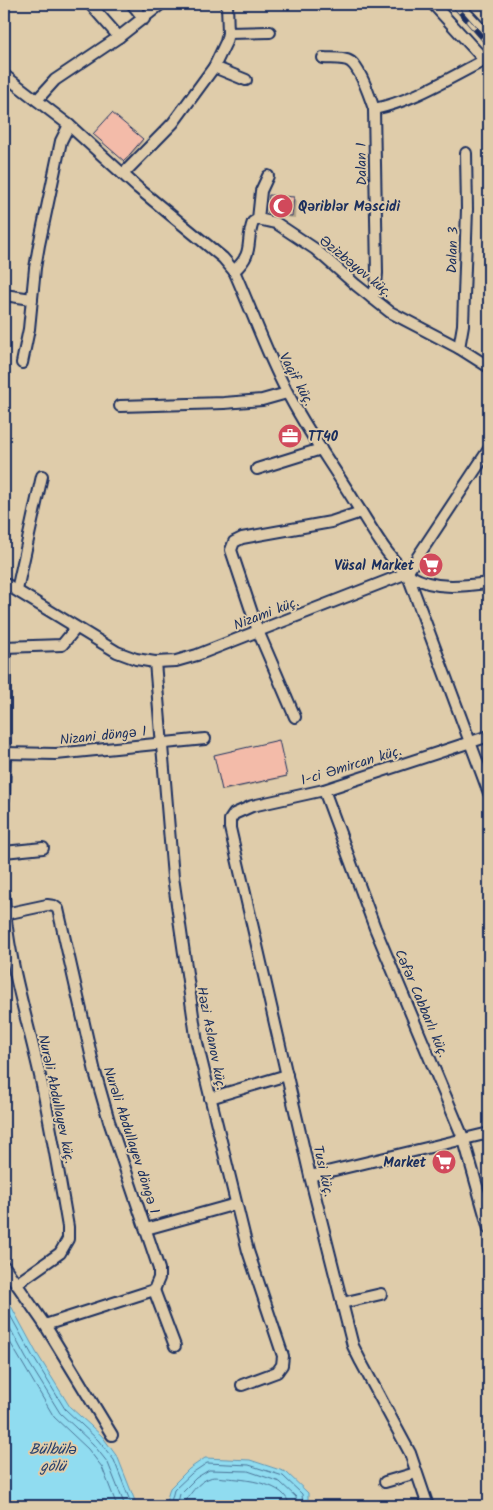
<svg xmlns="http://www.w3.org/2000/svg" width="493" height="1510" font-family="Kalam,sans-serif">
  <rect width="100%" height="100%" fill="#dfccaa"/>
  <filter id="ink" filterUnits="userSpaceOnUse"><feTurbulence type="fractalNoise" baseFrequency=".02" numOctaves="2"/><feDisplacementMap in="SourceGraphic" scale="10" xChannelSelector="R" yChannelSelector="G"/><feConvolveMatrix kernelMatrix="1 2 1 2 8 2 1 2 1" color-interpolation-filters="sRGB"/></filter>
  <g filter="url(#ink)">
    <g fill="#90dcf0" stroke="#6197b6">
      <polygon points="4,1293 36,1352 70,1407 102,1436 118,1458 137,1506 4,1506"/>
      <polygon points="205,1458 250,1460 286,1472 308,1493 308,1506 165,1506 170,1488 189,1469"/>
    </g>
    <g fill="#0003">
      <polygon points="112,115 143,141 126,161 95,134"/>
      <polygon points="293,198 296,201 295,218 272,216 269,213"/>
      <polygon points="279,743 287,777 224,791 223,790"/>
    </g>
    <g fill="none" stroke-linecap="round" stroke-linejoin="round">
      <g stroke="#4a7498" stroke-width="1">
        <polyline points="4,1304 32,1355 65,1409 98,1440 114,1460 132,1506"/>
        <polyline points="4,1317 26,1358 60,1413 93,1444 108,1463 125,1506"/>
        <polyline points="4,1332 54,1417 88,1449 102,1467 117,1506"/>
        <polyline points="170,1506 174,1490 192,1473 207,1463 249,1465 283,1476 302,1494 303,1506"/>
        <polyline points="177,1506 180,1494 196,1478 209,1470 248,1471 280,1482 296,1497 297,1506"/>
        <path d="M184,1506C187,1496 199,1481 210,1478C214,1476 221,1478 226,1478C243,1479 288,1483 289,1506"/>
      </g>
    </g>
    <g fill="#f3bba9" stroke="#1b2f5e">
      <polygon points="112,113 143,139 124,161 93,134"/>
      <polygon points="269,195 294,197 292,216 268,214"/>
      <polygon points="279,740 287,776 222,790 214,755"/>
    </g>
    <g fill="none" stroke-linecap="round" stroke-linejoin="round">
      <defs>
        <g id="minor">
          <polyline points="90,4 119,37"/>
          <polyline points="132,4 144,19"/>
          <polyline points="433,4 489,65"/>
          <polyline points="474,4 489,20"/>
          <polyline points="228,33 270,32"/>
          <path d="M323,58C332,59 344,57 351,62C361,70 370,97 374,109L377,273L376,287L372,298"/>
          <polyline points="214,67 246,80"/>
          <path d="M4,75L69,125L138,188L223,258L234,271C252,311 266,352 286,390C306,430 333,466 356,504C370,525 390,563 411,576C435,590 463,586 489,583"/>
          <polyline points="37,100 55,80 119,37 161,4"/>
          <path d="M374,109C413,101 449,78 485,60"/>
          <polyline points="123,174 173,123 214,67 226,42 228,33 227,4"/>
          <polyline points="258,219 261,191 268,176"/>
          <path d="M234,271C255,252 245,244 253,222L258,219L276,223L315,249L356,285L390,312L459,348L489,367"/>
          <polyline points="4,295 32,299"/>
          <polyline points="459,348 463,325 467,209 466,153"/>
          <polyline points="22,363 29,329 35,268 39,245 61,141 69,125"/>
          <polyline points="120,406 224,403 262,400 287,393"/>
          <polyline points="257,469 321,449"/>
          <polyline points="407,573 489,793"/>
          <polyline points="4,583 117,652 136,659 155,662 176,661 197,655 258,631 407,573 489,449"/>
          <polyline points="17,590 42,476"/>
          <polyline points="4,647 62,645 76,628"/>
          <polyline points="155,662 173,877 197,1043 248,1251 283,1356 282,1365 277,1372 242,1385"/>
          <polyline points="295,717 258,631 231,550 234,542 242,538 331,522 361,512"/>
          <polyline points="4,753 56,754 205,739"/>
          <polyline points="324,790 375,928 464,1140 489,1229"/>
          <polyline points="4,798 5,753 5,647"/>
          <polyline points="4,852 43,848"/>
          <path d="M4,896C7,960 29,1023 42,1085C52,1133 60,1180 68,1227V1239L60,1253L16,1284"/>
          <polyline points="5,914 47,905 54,906 58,909 95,1072 109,1121 159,1269 159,1278 154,1290 45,1325"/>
          <polyline points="210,1098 287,1075"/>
          <polyline points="310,1176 489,1133"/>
          <polyline points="146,1229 236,1204"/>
          <polyline points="4,1266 45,1325 112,1435"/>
          <polyline points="154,1290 175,1346"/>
          <polyline points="342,1303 381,1294"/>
          <polyline points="385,1482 416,1473"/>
          <polyline points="428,1506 410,1453 361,1362 353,1346 310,1176 230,828 230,820 234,814 252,806 324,790 489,736"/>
        </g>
      </defs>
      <use href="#minor" stroke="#1b2f5e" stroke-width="14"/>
      <use href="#minor" stroke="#dfccaa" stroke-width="10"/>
      <defs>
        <polyline id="rail" points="453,4 489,45"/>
      </defs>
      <use href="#rail" stroke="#1b2f5e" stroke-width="5.5"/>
      <use href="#rail" stroke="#dfccaa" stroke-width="4" stroke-dasharray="11" stroke-linecap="butt"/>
    </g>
  </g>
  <defs>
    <symbol id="mosque-disc" viewBox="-11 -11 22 22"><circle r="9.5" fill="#d1495b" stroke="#dfccaa"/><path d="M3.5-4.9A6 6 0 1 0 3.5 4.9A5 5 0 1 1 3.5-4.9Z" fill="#fff"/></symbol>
    <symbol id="office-disc" viewBox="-11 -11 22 22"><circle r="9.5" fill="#d1495b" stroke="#dfccaa"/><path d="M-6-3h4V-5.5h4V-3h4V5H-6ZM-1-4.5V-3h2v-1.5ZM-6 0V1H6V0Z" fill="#fff"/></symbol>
    <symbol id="supermarket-disc" viewBox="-11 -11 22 22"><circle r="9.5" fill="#d1495b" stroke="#dfccaa"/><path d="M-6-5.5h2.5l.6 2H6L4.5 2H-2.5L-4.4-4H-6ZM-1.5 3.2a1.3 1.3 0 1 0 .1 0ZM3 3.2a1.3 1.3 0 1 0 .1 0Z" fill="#fff"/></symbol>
  </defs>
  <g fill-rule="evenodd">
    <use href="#mosque-disc" x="267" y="192" width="28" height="28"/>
    <use href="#office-disc" x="276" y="422" width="28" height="28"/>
    <use href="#supermarket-disc" x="417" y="551" width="28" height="28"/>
    <use href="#supermarket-disc" x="430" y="1148" width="28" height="28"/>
  </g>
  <g text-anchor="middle" stroke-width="4" stroke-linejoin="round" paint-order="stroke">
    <g font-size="14" fill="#1b2f5e" stroke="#dfccaa">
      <text transform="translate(361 164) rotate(-91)" y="5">Dalan 1</text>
      <text transform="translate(452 250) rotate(-88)" y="5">Dalan 3</text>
      <text transform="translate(356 266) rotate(39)" y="5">Əzizbəyov küç.</text>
      <text transform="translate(297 379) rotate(62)" y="5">Vaqif küç.</text>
      <text transform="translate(266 613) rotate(-21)" y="5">Nizami küç.</text>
      <text transform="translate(103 735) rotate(-6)" y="5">Nizani döngə 1</text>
      <text transform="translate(351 765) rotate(-17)" y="5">1-ci Əmircan küç.</text>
      <text transform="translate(422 1003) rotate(67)" y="5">Cəfər Cabbarlı küç.</text>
      <text transform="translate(212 1038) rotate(79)" y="5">Həzi Aslanov küç.</text>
      <text transform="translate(57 1099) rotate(78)" y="5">Nurəli Abdullayev küç.</text>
      <text transform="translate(132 1140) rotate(72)" y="5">Nurəli Abdullayev döngə 1</text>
      <text transform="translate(324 1171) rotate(77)" y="5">Tusi küç.</text>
    </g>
    <g font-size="14" font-weight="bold" fill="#1b2f5e" stroke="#dfccaa" text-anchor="start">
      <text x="298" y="211">Qəriblər Məscidi</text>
      <text x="308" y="441">TT40</text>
      <text x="414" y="570" text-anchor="end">Vüsal Market</text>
      <text x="426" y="1167" text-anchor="end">Market</text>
    </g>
    <g font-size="15" font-style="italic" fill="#27406d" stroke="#dfccaa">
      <text x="53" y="1454">Bülbülə<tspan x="53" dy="17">gölü</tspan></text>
    </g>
  </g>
  <rect width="493" height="1510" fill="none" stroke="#dfccaa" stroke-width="20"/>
  <rect x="10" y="10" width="473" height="1490" fill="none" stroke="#1b2f5e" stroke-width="2" filter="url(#ink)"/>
</svg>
